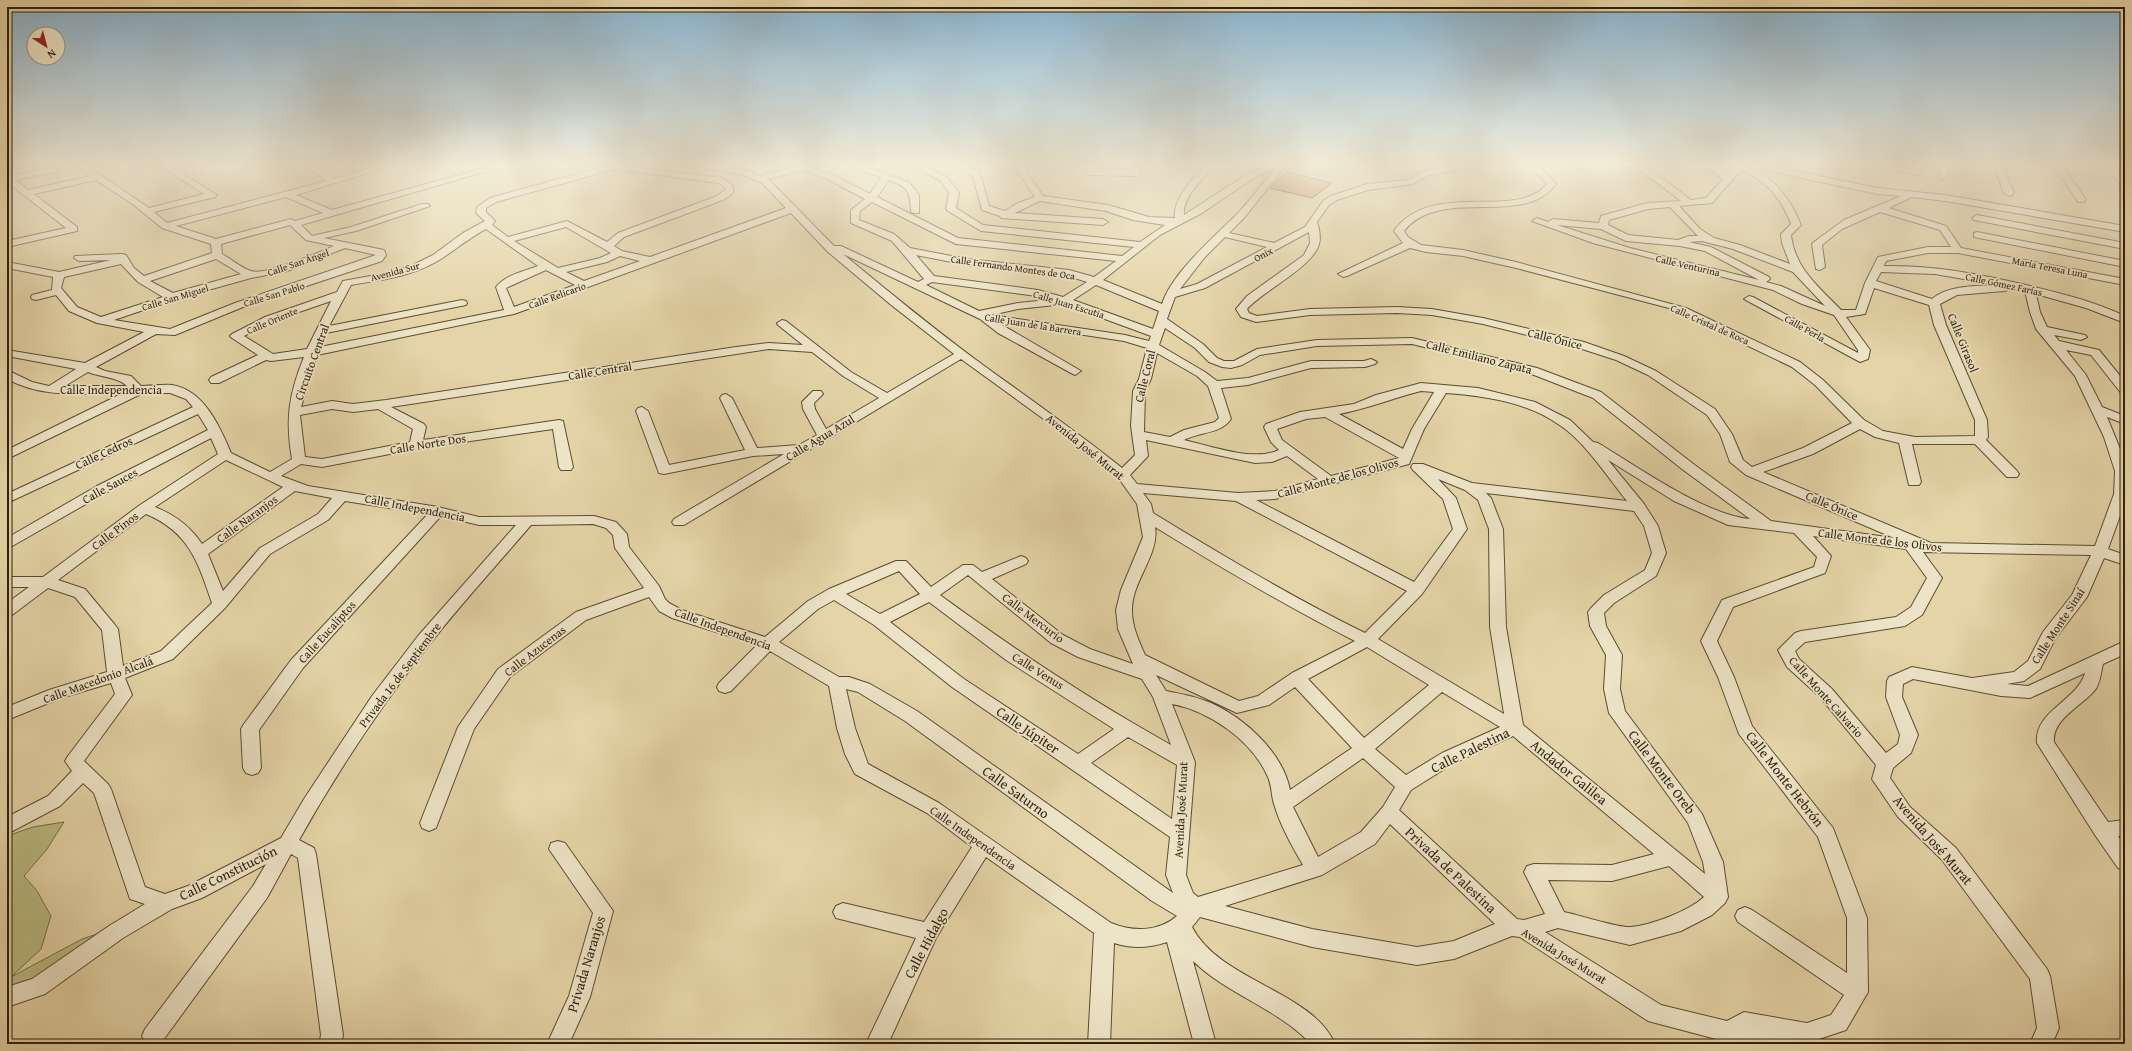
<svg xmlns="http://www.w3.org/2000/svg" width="2132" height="1051" font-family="'Gentium Book Plus',serif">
  <rect width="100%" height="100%" fill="#e4d4a7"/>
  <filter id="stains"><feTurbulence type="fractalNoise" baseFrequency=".005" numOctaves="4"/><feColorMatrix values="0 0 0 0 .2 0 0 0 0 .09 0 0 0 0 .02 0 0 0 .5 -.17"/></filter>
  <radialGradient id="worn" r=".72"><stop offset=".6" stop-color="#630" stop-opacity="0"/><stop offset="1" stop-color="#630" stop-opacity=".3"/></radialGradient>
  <polygon fill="#babb83" stroke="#746d47" points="64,822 47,849 24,876 37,891 51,916 41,949 11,977 82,939 97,934 77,957 7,992 7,836 33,827"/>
  <polygon fill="#cc8f60" stroke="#2f1f0b" points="1286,172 1332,183 1312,198 1270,188"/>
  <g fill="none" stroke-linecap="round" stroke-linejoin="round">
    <defs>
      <g id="minor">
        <polygon points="15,164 33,164 7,171 7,165"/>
        <path d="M66,164H84L149,208L204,194L157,164H167L217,195L215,197L154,212L167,223L326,181L318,174L300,164C315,164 323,169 334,179L384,164H397L296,195L332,210L499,164H512L301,225L312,236L351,227L422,204H428L430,206L356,231L324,238L384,250L386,255L382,261L243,307L175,335L156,334L96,367L105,371L131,376L141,386C151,386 162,384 172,385C204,390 220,427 231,453L270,472L292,459C285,419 289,394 304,357L271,361L266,360L219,383H211L209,380L211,377L258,355L232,338L230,336L232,334L265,317L337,292L343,281L387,273L413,265L433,255L463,233L485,221L476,213L477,207L490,198L613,164L722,178L733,186V193L723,200L624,237L614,246L622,251L650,257L786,208L762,183L743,175L700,167L696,164H713L748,171L760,176L804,164L833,175L870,194L881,177L845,164H858L908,182L915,189L919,195V213H913L911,211C910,191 908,187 889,180L877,197L958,238L1122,256L1134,247L981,231L948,211L946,209L949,193L941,181L909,164H920L947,177L959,193L956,208L983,225L1140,242L1165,225L1133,220L1106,211L1040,201L1015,213L1103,219L1108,222L1103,225L1001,218L1000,216L982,210L973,176L952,164H962L980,173L989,206L1005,211L1018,203L1035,197L1013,164H1021L1043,196L1108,205L1149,217L1175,218C1173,197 1194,179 1206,164H1215C1205,178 1182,196 1184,215L1249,173L1270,164H1287L1244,218L1229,233L1274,243L1305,227L1323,201L1331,196L1367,184L1408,180L1423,171L1451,166L1453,164H1461L1457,170L1429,175L1413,184L1368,190L1337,200L1329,205L1317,222C1319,228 1321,238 1319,244C1313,267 1264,290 1247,309L1249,313L1257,316L1310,309L1397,307L1432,309L1483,318L1584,342L1624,356L1656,371L1715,409L1732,434L1743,460L1752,467L1803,448L1852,423L1815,385L1792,367L1669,308L1516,268L1463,256L1426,252L1410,248L1347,276L1343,277L1338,274L1403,243L1394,231C1432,178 1516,222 1547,184L1528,164H1537L1556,184C1524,229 1441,185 1404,231L1408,237L1421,245L1463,250L1516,262L1686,308L1800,362L1823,380L1864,420L1883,431L1915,437L1975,436V420L1934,325L1929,305L1874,288L1865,314L1846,317L1870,350L1868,359L1860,362L1744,299L1749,296L1753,297L1858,353V350L1834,315L1802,304L1773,290L1593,243L1532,221L1537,218L1548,222L1553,219L1599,223L1601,216L1647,203L1681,201L1636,167L1579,168L1576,167L1575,164H1643L1691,200L1706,198L1723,179L1702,164H1712L1727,174L1733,168L1724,164H1745V165C1773,176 1790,197 1801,225L1791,235C1795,269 1819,287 1841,310H1856L1865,283L1878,257L1928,247H1951L1940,230L1880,212L1842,229L1822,245L1825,267L1820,270L1816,269L1812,244L1814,242L1844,220L1901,196L1877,194L1750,167L1746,164H1762L1877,188L1945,195L2125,226V232L1945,201L1912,197L1889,208L1946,226L1961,248L2125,279V285L1958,253H1928L1886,261L1884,266C1932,265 1979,274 2026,285C2060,293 2093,301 2125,316V323L2086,308L2036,294L2040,312L2047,327L2085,335L2087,337L2081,340L2054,335L2059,341L2099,350L2125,382V394L2121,393L2091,355L2066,350L2086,375L2102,407L2125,416V424L2107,417L2125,461V502L2108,549L2125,555V565L2104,558L2087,597L2055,639L2040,669L2024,681L2007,684L2028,686L2125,641V654L2103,664C2101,672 2100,684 2095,690C2082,706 2052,719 2054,742L2108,822L2125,820V836H2118L2125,846V870L2118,868L2095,835L2037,743C2034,711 2077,701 2085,673L2030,698L2001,696L1913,679L1903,684L1902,697L1918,735L1911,753L1893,768L1890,778L1910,807L1956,848L2047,969L2050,976L2059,1028L2052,1044H2030L2037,1028L2030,979L1942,860L1898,817L1872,779L1876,765L1820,697L1787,667L1778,650L1795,633L1801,631L1896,617L1911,607L1927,578L1906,549L1813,536L1831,556L1825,573L1733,607L1717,641L1734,677L1752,726L1833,828L1867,918L1868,992L1846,1030L1807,1043L1785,1040L1787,1044H1720V1040L1648,1021L1520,937L1512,936L1454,959L1417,965L1312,947L1200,917L1192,927C1220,981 1312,991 1335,1044H1311C1277,1008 1228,995 1193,961L1216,1044H1194L1167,942C1149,948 1132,949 1114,943L1110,1044H1088L1094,933L986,857L936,938L888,1044H866L916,938L836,918L833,912L836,906L843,903L924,922L972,847L927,813L855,774L845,754L837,728L829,686L770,651L731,691L725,693L719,691L717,687L719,683L757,645L672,618L659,611L649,597L586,620L510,677L474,729L436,828L429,831L422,828L420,823L458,727L498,669L576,612L644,588L615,548L613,535L606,528L593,524L531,525C497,565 461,604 429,645C381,706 337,772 299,840L314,848L316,854L343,1035L341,1044H319L321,1035L298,858L291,854L267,898L161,1043H145L142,1036L145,1029L253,886L266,864L202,898L172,909L123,938L45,994L7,1007V987L32,979L109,926L145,904L130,899L94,793L83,783L60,806L7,834V817L48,796L72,771L65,761L68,756L115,694L111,683L61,698L7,720V707L49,690L107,672L102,630L75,597L48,588L12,615L7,616V603L29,587H7V577H43L140,505L218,454L211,438L107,492L7,549V538L97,486L208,430L198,414L7,503V494L193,407L186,399L170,393H143L7,459V450L123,393C82,393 45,399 7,379V370L32,382L49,386L76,369L7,356V350L85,363L144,332L97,323L69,311L56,295L36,300L32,299L31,297L32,295L52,290L53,277L7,268V262L59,272L111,260L79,261L74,258L75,256L122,254L126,255L134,268L144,276L212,253L211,244L162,228L134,205L96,180L34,194L77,227V231L7,247V241L66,228L7,182V176ZM77,167L90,176L28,190L15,180ZM1275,168C1262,184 1250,201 1236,215C1213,238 1172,273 1162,304L1103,280L1160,235L1202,213L1255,177ZM615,169L719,183L725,187V190L717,196L618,233L607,242L567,221L508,237L492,225L495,221L486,212V208L496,202ZM803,170L827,179L865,199L851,210V223L892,241L924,279L918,282L841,246H834L768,179ZM1741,170C1766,179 1782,200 1791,224L1781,234L1782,243L1790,264L1740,245L1714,238L1700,229L1679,206L1712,203ZM286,197L323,213L295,221L291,219L216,239L176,226ZM872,202L956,244L1116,261L1094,277L1069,270L967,259L910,248L894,234L859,220L860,211ZM1670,207L1698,236H1689L1678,240L1628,235L1608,225L1609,220L1648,209ZM791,213L828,252L890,304L954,354L887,393L851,372L786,321L782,320L777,323L778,325L803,345L769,343L736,347L386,400L353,404L332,401L301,407L317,355L514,314ZM290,225L306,240L334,246C320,252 265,276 251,271C241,268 231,259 222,254L221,244ZM1557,225L1601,229L1626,241L1680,246L1705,251L1759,280L1630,248ZM566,227L611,253L600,258L558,268L514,241ZM486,229L538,266C525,271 505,275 496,287L504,310L320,347L326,333L466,305L467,303L466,301L462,300L329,326L351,285C379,280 409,277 434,263C452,253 467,239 486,229ZM1309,232L1310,243L1304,255L1247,296L1236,309L1241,317L1256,322L1310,315L1397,313L1432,315L1483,324L1576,347L1616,360L1648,375L1707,415L1720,434L1730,462L1746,475L1894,538L1771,521L1692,463L1601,392L1537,368L1412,338L1317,340L1257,349L1234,361H1224L1217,358L1203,344L1167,319L1175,297L1205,288ZM1225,237L1267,247L1197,284L1180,289L1205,257ZM1702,241L1733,249L1793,272L1825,306L1781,286L1766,282L1770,279L1769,277L1711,247L1689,242ZM345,248L376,255L235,303L170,329L114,320L176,299L251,278L287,271ZM843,254L980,319L998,333L1071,373L1075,375L1081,371L997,322L1124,341L1147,348L1139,379L1133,391L1131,426L1135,455L1122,468C1077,432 1030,399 983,365C935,330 889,292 843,254ZM916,255L967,265L1068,276L1087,282L1063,297L1038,290L934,276ZM620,256L640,261L584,281L566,272L607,262ZM216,259L241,274L173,293L150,281ZM121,264L138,282L163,297L101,317L77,307L61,288L64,277ZM546,270L575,285L514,307L506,288ZM1881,272L1935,274L1998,285C1978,286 1948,285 1932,299L1876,281ZM932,282L1037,296L1048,300L1018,303L979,311L926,285ZM1096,285L1159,311L1153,329L1073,300ZM2009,287L2025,291L2030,312L2036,329L2075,376L2104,437L2115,471L2114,494L2095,546L1931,543L1763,472L1813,454L1860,429L1875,437L1899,443L1909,485H1919L1921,482L1912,444H1975L2007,477H2017L2019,474L2017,471L1986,440L1988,437L1987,420L1946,325L1940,304L1957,295L2004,291L2008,290ZM331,301L307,349L273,354L244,336L273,321ZM1064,304L1151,336L1149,341L1125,335L991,315L1018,309ZM1165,328L1195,348L1209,362L1222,367L1231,368L1242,365L1260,355L1317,346L1412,344L1529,373L1593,398L1682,469L1750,519C1705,515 1638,467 1598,443L1593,442L1570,420L1535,402L1478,388L1421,383L1376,395L1354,404L1300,412L1266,424L1264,427L1271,442L1279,450C1254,462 1211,446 1184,440C1199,432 1221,434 1231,419L1221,388L1248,385L1311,368L1365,367L1375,364L1377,362L1371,359L1364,361H1311L1248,378L1217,381L1205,372L1159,345ZM769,349L812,352L843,376L879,398L826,429L815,409L814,403L823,394L821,391H813L802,402L803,409L817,435L799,445L757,448L732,398L726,394L722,395L720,398L745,450L669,465L648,411L642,407L638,408L636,411L659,473L664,474L753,456L784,454L674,519L672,522L674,525H684L961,359L1063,433L1120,480L1137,504L1143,537L1121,590L1116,610L1118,629L1133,664L1090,649L1063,635L992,579L1026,564L1028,561L1026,558L1021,556L982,572L973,565H963L931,587L906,561H896L829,589L808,601L765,637L682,610L669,603L665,599L659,586L629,547L627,534L616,522L594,516L479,517L438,507L308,486L281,476L301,464L322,467L416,449L553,429L559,467L561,470H571L573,467L563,421L559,420L423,440L426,427L424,424L391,407ZM1157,353L1197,376L1208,386L1219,418L1215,422L1184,430L1170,437L1144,432L1145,391L1151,379ZM88,372C100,377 118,377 127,386H65ZM1421,391L1434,392L1412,429L1403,449L1339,414C1367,409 1393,398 1421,391ZM1446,393C1485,396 1528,402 1561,426C1585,442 1609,479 1627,501L1472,483L1423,464H1413L1411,467L1413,470L1443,499L1453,529L1414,582L1256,500L1275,499L1409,464L1424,429ZM332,409L353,412L378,409L413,429L410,442L322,459L305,457L300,415ZM1325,417L1399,458L1331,476L1282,440L1277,429L1306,419ZM1146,440L1255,463L1272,462L1287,456L1318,479L1275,491L1238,493L1137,484L1130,475L1148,456ZM226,460L283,487L202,544C190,526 175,515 155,507ZM1608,460L1674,501L1728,525L1794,533L1817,557L1814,567L1722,600L1701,641L1718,677L1739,734L1818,837L1847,918V973L1752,910L1745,907L1738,910L1735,916L1738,922L1844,995L1831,1015L1807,1023L1744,1012L1727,1021L1661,1005L1545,932L1558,928L1630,945L1681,931L1712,915L1725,903L1728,897L1723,862L1702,814L1625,711L1620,689L1622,655L1606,626L1604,613L1614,603L1656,576L1666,553L1658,526L1644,504ZM1438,479L1465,490L1478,500L1489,529L1490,627L1504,714L1378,639L1422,594L1467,529L1456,498ZM295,491L332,498L318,514L260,548L223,591L208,554ZM1143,493L1236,501L1407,591L1365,633C1292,597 1222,555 1153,513L1151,504ZM1486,493L1634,511L1644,526L1652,553L1645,570L1604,595L1591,608L1588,612L1590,626L1606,655L1604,689L1609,713L1688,823L1703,862L1705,874L1523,725L1506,627L1503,529L1491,498ZM345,501L428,514L291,660L244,724L241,729L243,768L246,773L252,775L258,773L261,768L259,730L303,668L441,516L479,525H516L418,636L372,696L304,799L281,838L188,886L165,894L145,887L111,789L108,784L84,761L132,695L125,678L173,659L225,608L270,554L328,520ZM146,514C189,532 198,562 212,603L161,651L123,666L118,629L115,625L85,589L58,580ZM1155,527C1220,567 1286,606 1355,641L1292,673L1258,696L1239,701L1145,655C1139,641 1132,627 1132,611C1131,582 1160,554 1155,527ZM1923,552L2091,555L2072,595L2043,632L2028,661L2014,672L1972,678L1912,667L1889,677L1887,681L1886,697L1900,735L1898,744L1886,753L1832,689L1799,659L1795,651L1805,642L1905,626L1922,615L1942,578ZM899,571L920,594L880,614L846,594ZM968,575L1051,643L1078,657L1142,679L1153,697L1171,745C1090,700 1015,650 940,595ZM834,600L874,625L952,687L1170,837L1166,875L1173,893L917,711L870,684L849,677H839L779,642L818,609ZM929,602L1006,660L1114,729L1078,754L964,679L890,622ZM1367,647L1429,685L1364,738L1308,679ZM1156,675L1237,713L1269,705L1295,687L1352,748L1290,790C1283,753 1245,718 1211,703C1197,697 1182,694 1166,691ZM846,689L858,692L905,721L1152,901L1177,916C1158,932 1133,932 1111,923L939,803L868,764L855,728ZM1442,692L1500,727L1442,753L1406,775L1375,749ZM1172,704C1209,711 1251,740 1267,775C1272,784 1271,795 1274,804C1280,825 1292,846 1303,865L1198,897L1193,893L1186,875L1195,762ZM1513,736L1654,854L1612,865L1534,864L1527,866L1524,872L1545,914L1524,920L1517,919L1399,810L1411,790L1454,763ZM1128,737L1177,765L1172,819L1091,763ZM1363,758L1395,787L1383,807L1361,832L1318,857L1293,807ZM1390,824L1495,924L1454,941L1417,947L1312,929L1225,906L1322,875L1375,844ZM1669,866L1704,897C1689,911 1652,925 1631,927C1618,928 1579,915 1564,912L1548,880L1612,881Z"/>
        <polygon points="1088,164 1096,164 1094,169 1132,170 1132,164 1140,164 1141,173 1137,176 1089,175 1085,172"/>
        <polygon points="1874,164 1891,164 1922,172 1918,175 1878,167"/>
        <polygon points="1942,164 1950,164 1947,177 1943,180 1939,177"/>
        <polygon points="1993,164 2001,164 2014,193 2012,195 2009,196 2004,193"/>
        <polygon points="2053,164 2061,164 2086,200 2084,202 2078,202"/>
        <polygon points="2104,164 2113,164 2125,179 2125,188 2122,187"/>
        <polygon points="1977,215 2125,243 2125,249 1974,220 1972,218"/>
        <polygon points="1977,232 2125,261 2125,267 1974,237 1974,233"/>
        <polygon points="558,841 565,843 613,911 590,997 569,1044 547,1044 569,996 593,913 549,849 551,843"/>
      </g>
    </defs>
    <use href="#minor" stroke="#5c4c32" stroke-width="2"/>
    <use href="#minor" fill="#ede3c6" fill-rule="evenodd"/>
  </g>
  <linearGradient id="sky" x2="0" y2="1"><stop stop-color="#88b5d2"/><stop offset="0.53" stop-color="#f3ecd7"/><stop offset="1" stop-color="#f3ecd7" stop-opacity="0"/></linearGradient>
  <rect width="2132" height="311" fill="url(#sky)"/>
  <g text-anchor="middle" stroke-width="3.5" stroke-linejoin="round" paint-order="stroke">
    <g font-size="10" fill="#2f1f0b" stroke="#ede3c6">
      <text transform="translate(1263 254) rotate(-28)" y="4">Onix</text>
      <text transform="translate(298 262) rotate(-19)" y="4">Calle San Ángel</text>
      <text transform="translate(1688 265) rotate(13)" y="4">Calle Venturina</text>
      <text transform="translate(1013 267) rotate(8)" y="4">Calle Fernando Montes de Oca</text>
      <text transform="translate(2050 267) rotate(11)" y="4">María Teresa Luna</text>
      <text transform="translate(395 271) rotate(-15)" y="4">Avenida Sur</text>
      <text transform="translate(2004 284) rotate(12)" y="4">Calle Gómez Farías</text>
      <text transform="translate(274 294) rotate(-17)" y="4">Calle San Pablo</text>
      <text transform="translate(557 295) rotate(-20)" y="4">Calle Relicario</text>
      <text transform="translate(175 297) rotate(-17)" y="4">Calle San Miguel</text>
      <text transform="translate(1069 304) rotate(17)" y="4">Calle Juan Escutia</text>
      <text transform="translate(272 320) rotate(-23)" y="4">Calle Oriente</text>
      <text transform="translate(1033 324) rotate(9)" y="4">Calle Juan de la Barrera</text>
      <text transform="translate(1710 324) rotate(24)" y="4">Calle Cristal de Roca</text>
      <text transform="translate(1805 328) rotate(29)" y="4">Calle Perla</text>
    </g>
    <g font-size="12" fill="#2f1f0b" stroke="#ede3c6">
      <text transform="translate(1555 339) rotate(14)" y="4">Calle Ónice</text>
      <text transform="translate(1963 343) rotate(68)" y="4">Calle Girasol</text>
      <text transform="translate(1479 357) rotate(14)" y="4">Calle Emiliano Zapata</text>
      <text transform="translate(312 362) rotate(-70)" y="4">Circuito Central</text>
      <text transform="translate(600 371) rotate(-9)" y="4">Calle Central</text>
      <text transform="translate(1145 376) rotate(-76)" y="4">Calle Coral</text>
      <text x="111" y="394">Calle Independencia</text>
      <text transform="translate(820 438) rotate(-31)" y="4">Calle Agua Azul</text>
      <text transform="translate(428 444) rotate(-9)" y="4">Calle Norte Dos</text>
      <text transform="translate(1085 447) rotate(39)" y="4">Avenida José Murat</text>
      <text transform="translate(104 453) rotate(-25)" y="4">Calle Cedros</text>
      <text transform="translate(1338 478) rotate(-15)" y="4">Calle Monte de los Olivos</text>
      <text transform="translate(110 486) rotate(-29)" y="4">Calle Sauces</text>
      <text transform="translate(1832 506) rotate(23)" y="4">Calle Ónice</text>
      <text transform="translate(415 508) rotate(11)" y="4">Calle Independencia</text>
      <text transform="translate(247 519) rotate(-36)" y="4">Calle Naranjos</text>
      <text transform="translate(115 531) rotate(-37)" y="4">Calle Pinos</text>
      <text transform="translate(1880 540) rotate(7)" y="4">Calle Monte de los Olivos</text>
      <text transform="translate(1033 618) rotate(37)" y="4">Calle Mercurio</text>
      <text transform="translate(2058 626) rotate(-57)" y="4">Calle Monte Sinaí</text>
      <text transform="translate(723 629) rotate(20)" y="4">Calle Independencia</text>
      <text transform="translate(327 632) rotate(-48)" y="4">Calle Eucaliptos</text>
      <text transform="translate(535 651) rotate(-38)" y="4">Calle Azucenas</text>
      <text transform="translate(1038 671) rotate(32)" y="4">Calle Venus</text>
      <text transform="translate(400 675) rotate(-53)" y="4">Privada 16 de Septiembre</text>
      <text transform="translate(98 680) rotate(-20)" y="4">Calle Macedonio Alcalá</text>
      <text transform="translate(1826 697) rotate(48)" y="4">Calle Monte Calvario</text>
      <text transform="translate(1181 810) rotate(-87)" y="4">Avenida José Murat</text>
      <text transform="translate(973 838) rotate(35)" y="4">Calle Independencia</text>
      <text transform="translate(1564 956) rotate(31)" y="4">Avenida José Murat</text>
    </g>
    <g font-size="14" fill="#2f1f0b" stroke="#ede3c6">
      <text transform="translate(1028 730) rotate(34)" y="5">Calle Júpiter</text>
      <text transform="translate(1470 750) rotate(-26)" y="5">Calle Palestina</text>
      <text transform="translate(1569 772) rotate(39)" y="5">Andador Galilea</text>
      <text transform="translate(1662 772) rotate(53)" y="5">Calle Monte Oreb</text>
      <text transform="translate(1785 779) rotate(52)" y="5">Calle Monte Hebrón</text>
      <text transform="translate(1016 792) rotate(36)" y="5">Calle Saturno</text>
      <text transform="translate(1933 840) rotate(49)" y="5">Avenida José Murat</text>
      <text transform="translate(1451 870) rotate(43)" y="5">Privada de Palestina</text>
      <text transform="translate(228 873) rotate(-26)" y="5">Calle Constitución</text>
      <text transform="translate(926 943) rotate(-62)" y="5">Calle Hidalgo</text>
      <text transform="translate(586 964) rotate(-73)" y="5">Privada Naranjos</text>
    </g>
  </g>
  <rect width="2132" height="1051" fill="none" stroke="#e4d4a7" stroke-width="24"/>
  <rect x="8" y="8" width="2116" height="1035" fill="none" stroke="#2f1f0b" stroke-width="2"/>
  <rect x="12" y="12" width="2108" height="1027" fill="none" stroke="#2f1f0b"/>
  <g transform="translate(46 46) rotate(144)"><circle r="19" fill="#ede3c6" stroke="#a1957b"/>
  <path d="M0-3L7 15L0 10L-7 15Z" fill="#8f2418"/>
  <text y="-6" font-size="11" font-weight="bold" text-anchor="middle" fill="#2f1f0b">N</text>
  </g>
  <rect width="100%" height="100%" filter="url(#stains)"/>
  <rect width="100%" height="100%" fill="url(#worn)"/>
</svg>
